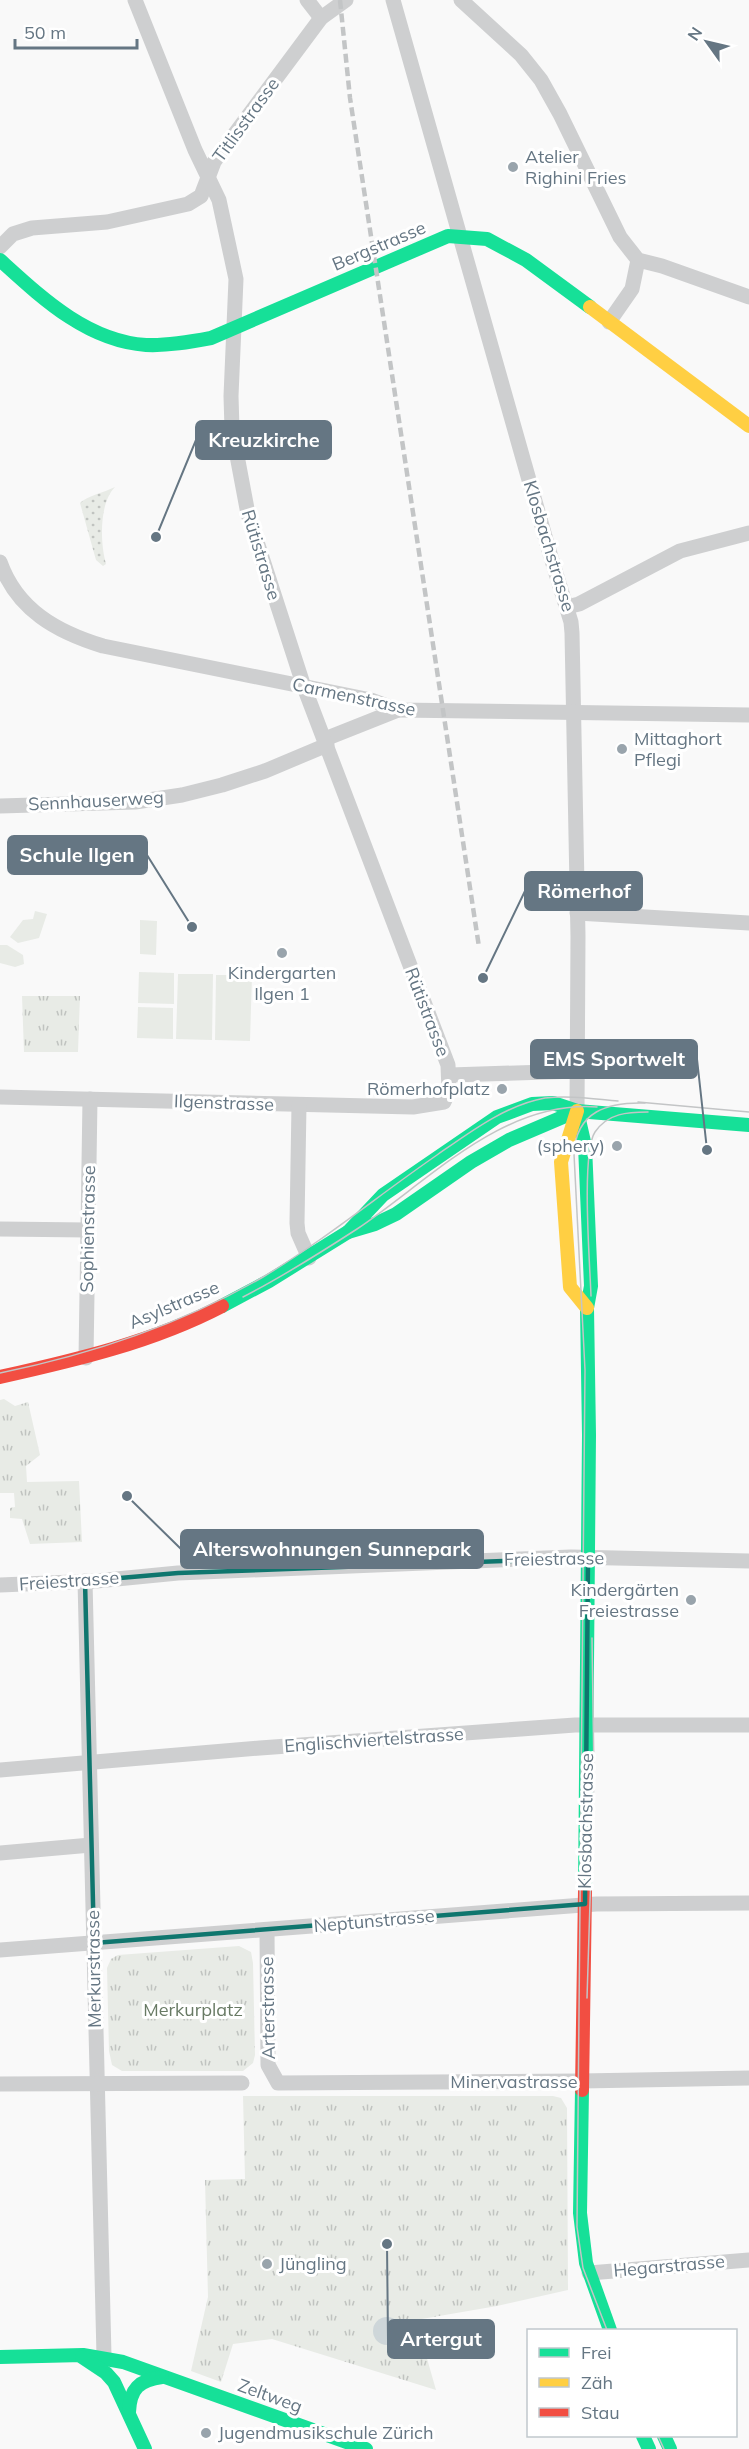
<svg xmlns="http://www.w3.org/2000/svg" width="749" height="2449" font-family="Mulish,sans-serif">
  <defs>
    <pattern id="grass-dots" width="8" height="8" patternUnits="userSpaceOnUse" patternTransform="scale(1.5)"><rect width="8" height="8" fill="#e8ebe6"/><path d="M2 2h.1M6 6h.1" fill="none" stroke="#c0c3c0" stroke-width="1.8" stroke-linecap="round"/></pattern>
    <pattern id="park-tufts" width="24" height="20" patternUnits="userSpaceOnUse" patternTransform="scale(1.5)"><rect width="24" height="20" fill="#e8ebe6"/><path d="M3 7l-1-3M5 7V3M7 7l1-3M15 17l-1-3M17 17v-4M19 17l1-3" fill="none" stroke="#c0c3c0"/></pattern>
  </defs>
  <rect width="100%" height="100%" fill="#f9f9f9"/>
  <path fill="url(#grass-dots)" d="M115,487C99,503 100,543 106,564L103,566L96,560L80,503C87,496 105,492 115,487Z"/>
  <g fill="url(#park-tufts)">
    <polygon points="22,996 80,996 78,1052 24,1052"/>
    <polygon points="4,1399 15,1406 28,1402 40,1455 26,1466 27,1482 79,1481 82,1542 30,1544 22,1519 10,1518 10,1508 15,1507 14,1493 0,1493 0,1400"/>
    <polygon points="239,1946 251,1952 253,1963 255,2055 253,2063 243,2071 122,2071 112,2065 109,2051 107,1968 111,1959 118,1955"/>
    <polygon points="243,2096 553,2096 561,2098 567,2108 568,2290 497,2306 416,2320 436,2390 272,2339 233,2344 221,2382 191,2371 208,2297 205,2180 245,2179"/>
  </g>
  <g fill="#e8ebe6">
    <polygon points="35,911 47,914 39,938 18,943 10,937 23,920 33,919"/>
    <polygon points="140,920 157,921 156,955 140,954"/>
    <polygon points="0,945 7,945 23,955 24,964 15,967 0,963"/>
    <polygon points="139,972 174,973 174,1004 138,1003"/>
    <polygon points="178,974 213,974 212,1040 176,1039"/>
    <polygon points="216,975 252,975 250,1041 215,1040"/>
    <polygon points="138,1007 173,1008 173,1039 137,1038"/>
  </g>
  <circle fill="#ced6d9" cx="387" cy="2331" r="14"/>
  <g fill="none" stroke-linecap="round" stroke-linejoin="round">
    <g stroke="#cecfd0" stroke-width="15">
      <polyline points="307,0 321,18"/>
      <polyline points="393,0 550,554 571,622 572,633 578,936 577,1111"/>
      <polyline points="461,0 521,55 541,80 560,114 620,237 638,260 662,266 749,297"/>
      <polyline points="0,247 13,234 32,228 107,222 188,204 201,196 214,162 219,155 321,18 346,0"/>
      <polyline points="609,322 632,289 638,260"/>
      <path d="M0,562C17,610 57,632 103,646L371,700L398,710L749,715"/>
      <polyline points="567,607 579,604 680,551 749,533"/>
      <polyline points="325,739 398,710"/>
      <polyline points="0,806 135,802 182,795 222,785 265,771 327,745"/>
      <polyline points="577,913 749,923"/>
      <polyline points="450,1075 578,1071"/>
      <polyline points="0,1097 413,1107 444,1102 449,1091 448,1065 304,687 248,514 232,429 231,396 236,279 219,200 195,150 135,0"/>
      <polyline points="299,1105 297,1223 298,1233 309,1258"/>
      <polyline points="0,1229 88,1230"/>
      <polyline points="86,1358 90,1099"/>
      <polyline points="85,1581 104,2356"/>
      <polyline points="0,1585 96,1581 178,1573 571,1557 749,1561"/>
      <polyline points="0,1770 260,1748 575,1725 749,1725"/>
      <polyline points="0,1853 91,1845"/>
      <polyline points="267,1931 268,2065 278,2083 581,2081 749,2078"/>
      <polyline points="0,1950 596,1904 749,1903"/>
      <polyline points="0,2084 242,2083"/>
      <polyline points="589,2273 749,2260"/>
    </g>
    <g stroke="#16e098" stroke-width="14">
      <path d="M0,260C42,298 87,341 146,345C168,346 190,342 211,338L448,236L487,239L526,260L590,307"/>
      <polyline points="577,1111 585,1146 591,1286 587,1308 589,1435 585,1891"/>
      <polyline points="348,1232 375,1224 396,1214 471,1162 509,1140 577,1111"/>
      <polyline points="222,1306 269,1281 348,1232 383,1195 497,1117 532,1104 553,1103 577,1111 749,1125"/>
      <polyline points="582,2090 580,2213 586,2263 610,2330"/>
      <polyline points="0,2357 83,2355 123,2362 366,2449"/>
      <polyline points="82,2357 106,2373 114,2382 145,2449"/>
      <path d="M129,2412C130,2389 139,2380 162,2377"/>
      <polyline points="643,2436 649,2449"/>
      <polyline points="664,2436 670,2449"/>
    </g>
    <g stroke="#ffcf43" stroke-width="14">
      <polyline points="590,307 749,426"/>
      <polyline points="577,1111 561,1162 570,1287 587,1308"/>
    </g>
    <g stroke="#f24e42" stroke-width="14">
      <path d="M0,1377C76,1360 153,1342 222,1306"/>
      <polyline points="582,2090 585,1891"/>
    </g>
    <g stroke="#c3c5c6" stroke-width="1.5">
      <polyline points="638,1102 749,1112"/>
      <path d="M591,1296C590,1265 581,1153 595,1132C608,1113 628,1112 648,1112"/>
      <path d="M243,1297C282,1277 320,1253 357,1229C429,1181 503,1100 597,1107"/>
      <path d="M0,1373C93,1354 180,1325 263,1277C323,1241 379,1195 437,1155C470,1132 506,1105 545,1098C569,1095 594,1099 618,1101"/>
      <polyline points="587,1998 594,1775 592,1638"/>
      <path d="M607,2330L583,2268L577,2227L585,1370L574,1154C576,1111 608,1102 645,1103"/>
      <polyline points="658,2436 664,2449"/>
    </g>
    <polyline stroke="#c3c5c6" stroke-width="4.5" stroke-dasharray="9 4.5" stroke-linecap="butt" points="340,0 350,98 479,947"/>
  </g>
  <path fill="none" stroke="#0f766e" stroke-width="4.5" stroke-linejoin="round" d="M588,1558L585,1904L94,1943L85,1581L178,1573Z"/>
  <g fill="#99a4ac" stroke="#fff" stroke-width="2">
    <circle cx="513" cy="167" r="6"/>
    <circle cx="622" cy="749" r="6"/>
    <circle cx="282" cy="953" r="6"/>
    <circle cx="502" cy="1089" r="6"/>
    <circle cx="617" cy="1146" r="6"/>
    <circle cx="691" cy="1600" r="6"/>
    <circle cx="267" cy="2264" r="6"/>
    <circle cx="206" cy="2433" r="6"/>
  </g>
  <g text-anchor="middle" stroke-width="6" stroke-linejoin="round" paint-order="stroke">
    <g font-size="18" fill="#657683" stroke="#fff">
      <text transform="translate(246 120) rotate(-54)" y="6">Titlisstrasse</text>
      <text transform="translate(379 246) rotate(-23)" y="6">Bergstrasse</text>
      <text transform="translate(549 546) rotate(73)" y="6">Klosbachstrasse</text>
      <text transform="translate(261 555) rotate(73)" y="6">Rütistrasse</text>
      <text transform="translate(354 697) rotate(12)" y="6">Carmenstrasse</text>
      <text transform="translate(96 801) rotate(-3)" y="6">Sennhauserweg</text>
      <text transform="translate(427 1012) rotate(69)" y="6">Rütistrasse</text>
      <text transform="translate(224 1103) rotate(2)" y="6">Ilgenstrasse</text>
      <text transform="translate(88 1229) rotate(-89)" y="6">Sophienstrasse</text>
      <text transform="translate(174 1305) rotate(-23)" y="6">Asylstrasse</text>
      <text transform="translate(554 1559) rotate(-1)" y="6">Freiestrasse</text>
      <text transform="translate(69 1581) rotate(-4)" y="6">Freiestrasse</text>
      <text transform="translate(374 1740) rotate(-4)" y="6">Englischviertelstrasse</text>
      <text transform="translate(586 1821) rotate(-89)" y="6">Klosbachstrasse</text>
      <text transform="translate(374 1921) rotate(-5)" y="6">Neptunstrasse</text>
      <text transform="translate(94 1969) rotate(-91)" y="6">Merkurstrasse</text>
      <text transform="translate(268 2008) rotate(-91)" y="6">Arterstrasse</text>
      <text x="514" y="2088">Minervastrasse</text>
      <text transform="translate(669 2266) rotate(-5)" y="6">Hegarstrasse</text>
      <text transform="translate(270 2396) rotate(20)" y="6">Zeltweg</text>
    </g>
    <g font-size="18" fill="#657683" stroke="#fff" text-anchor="start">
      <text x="525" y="163">Atelier<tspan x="525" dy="21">Righini Fries</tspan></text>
      <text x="634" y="745">Mittaghort<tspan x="634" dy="21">Pflegi</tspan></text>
      <text x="282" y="979" text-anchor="middle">Kindergarten<tspan x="282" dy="21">Ilgen 1</tspan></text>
      <text x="490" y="1095" text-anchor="end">Römerhofplatz</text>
      <text x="605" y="1152" text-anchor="end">(sphery)</text>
      <text x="679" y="1596" text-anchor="end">Kindergärten<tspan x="679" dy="21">Freiestrasse</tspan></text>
      <text x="279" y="2270">Jüngling</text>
      <text x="218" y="2439">Jugendmusikschule Zürich</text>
    </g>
    <g font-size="18" fill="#687a64" stroke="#fff">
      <text x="193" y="2016">Merkurplatz</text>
    </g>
  </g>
  <path fill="none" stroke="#657683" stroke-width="2" d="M156 537L196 440M192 927L147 855M483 978L525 891M707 1150L697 1059M127 1496L181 1549M387 2244L388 2339"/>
  <g fill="#657683" stroke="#fff" stroke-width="2">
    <circle cx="156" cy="537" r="6"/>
    <circle cx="192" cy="927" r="6"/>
    <circle cx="483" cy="978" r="6"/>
    <circle cx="707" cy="1150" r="6"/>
    <circle cx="127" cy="1496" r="6"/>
    <circle cx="387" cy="2244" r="6"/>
  </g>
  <g fill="#657683" stroke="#657683" stroke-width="2">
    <rect x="196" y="421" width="135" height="38" rx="6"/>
    <rect x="8" y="836" width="139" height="38" rx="6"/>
    <rect x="525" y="872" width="117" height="38" rx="6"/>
    <rect x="531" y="1040" width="166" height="38" rx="6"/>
    <rect x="181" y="1530" width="302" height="38" rx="6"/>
    <rect x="388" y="2320" width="106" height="38" rx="6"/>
  </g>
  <g font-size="20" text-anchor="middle" font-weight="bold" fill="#fff">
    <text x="264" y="447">Kreuzkirche</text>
    <text x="77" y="862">Schule Ilgen</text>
    <text x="584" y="898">Römerhof</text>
    <text x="614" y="1066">EMS Sportwelt</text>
    <text x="332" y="1556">Alterswohnungen Sunnepark</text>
    <text x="441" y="2346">Artergut</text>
  </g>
  <rect x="527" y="2329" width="210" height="108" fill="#ffffff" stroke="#c1c8cd" stroke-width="1.5"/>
  <rect x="539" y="2348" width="30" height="9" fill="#16e098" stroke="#c1c8cd" stroke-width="1.5"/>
  <text x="581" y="2359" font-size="18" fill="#657683">Frei</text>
  <rect x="539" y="2378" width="30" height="9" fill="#ffcf43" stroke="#c1c8cd" stroke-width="1.5"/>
  <text x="581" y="2389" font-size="18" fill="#657683">Zäh</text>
  <rect x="539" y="2408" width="30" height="9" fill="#f24e42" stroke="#c1c8cd" stroke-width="1.5"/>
  <text x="581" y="2419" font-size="18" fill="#657683">Stau</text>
  <g transform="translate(707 42) rotate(304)" stroke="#ffffff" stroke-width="4.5" paint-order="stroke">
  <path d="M0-4.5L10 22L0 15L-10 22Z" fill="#657683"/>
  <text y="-9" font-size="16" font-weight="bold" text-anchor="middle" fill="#657683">N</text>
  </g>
  <path d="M15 39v9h122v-9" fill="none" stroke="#657683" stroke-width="3"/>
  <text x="24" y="39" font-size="18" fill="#657683" stroke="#ffffff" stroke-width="4.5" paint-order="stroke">50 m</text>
</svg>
